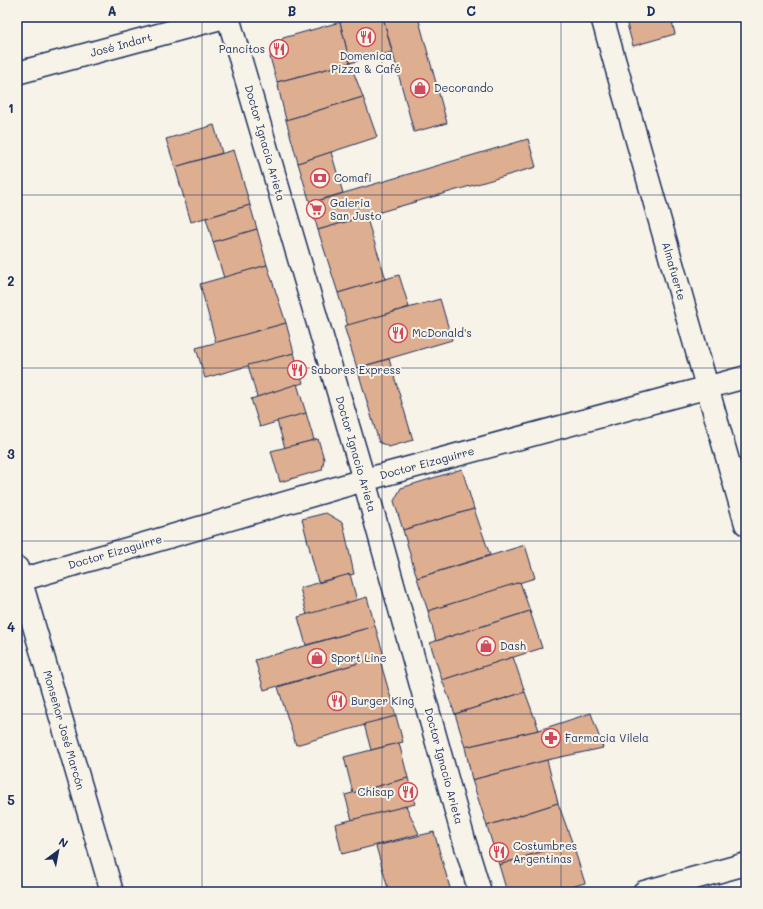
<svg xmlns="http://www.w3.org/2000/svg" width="763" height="909" font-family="Mali,sans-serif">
  <rect width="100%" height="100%" fill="#f7f3e8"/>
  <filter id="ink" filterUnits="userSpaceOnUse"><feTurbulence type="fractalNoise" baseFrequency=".025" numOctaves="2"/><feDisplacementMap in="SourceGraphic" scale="8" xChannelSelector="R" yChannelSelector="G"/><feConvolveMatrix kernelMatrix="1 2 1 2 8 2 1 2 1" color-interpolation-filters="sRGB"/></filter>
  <g filter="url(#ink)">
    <g fill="#deae90" stroke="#1b2f5e">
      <polygon points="361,17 383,17 392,52 350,63 340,22"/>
      <polygon points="383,17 418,17 447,123 414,132"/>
      <polygon points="625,17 671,17 675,34 633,46"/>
      <polygon points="340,22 350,63 277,82 270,57 283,38"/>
      <polygon points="350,63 363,97 286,120 277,82"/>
      <polygon points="363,97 377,137 298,163 286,120"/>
      <polygon points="214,125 222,153 175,167 166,139"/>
      <polygon points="528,139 536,167 318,230 310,203"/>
      <polygon points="234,150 250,205 191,222 175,167"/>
      <polygon points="331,152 343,193 310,203 298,163"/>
      <polygon points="250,205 257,229 213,242 206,218"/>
      <polygon points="366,216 386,279 338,293 318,230"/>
      <polygon points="257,229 267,265 224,278 213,242"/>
      <polygon points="267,265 286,323 216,343 200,284"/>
      <polygon points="399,275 409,307 348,326 338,293"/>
      <polygon points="440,299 452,340 357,368 344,326"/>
      <polygon points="286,323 294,353 205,378 196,348"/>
      <polygon points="294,353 303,383 257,397 248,365"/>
      <polygon points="389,359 413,440 389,447 379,442 357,368"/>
      <polygon points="297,384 306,413 260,427 251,399"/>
      <polygon points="306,413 314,440 285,448 277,421"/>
      <polygon points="318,439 324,459 322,470 280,482 271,451"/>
      <polygon points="462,469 474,509 403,530 394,501 401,488"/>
      <polygon points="474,509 490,555 417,578 403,530"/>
      <polygon points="326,513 343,523 354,574 318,582 302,519"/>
      <polygon points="525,545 535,578 428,611 417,578"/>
      <polygon points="350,574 357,601 307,615 300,588"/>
      <polygon points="520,582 530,611 436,641 428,611"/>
      <polygon points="367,597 375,626 306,645 298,617"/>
      <polygon points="530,611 542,648 442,680 430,643"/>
      <polygon points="375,626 384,656 264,690 255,660"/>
      <polygon points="379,657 396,716 296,745 278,687"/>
      <polygon points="513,657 525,692 455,714 442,680"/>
      <polygon points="525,692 539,730 465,747 455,714"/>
      <polygon points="591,713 603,748 547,760 472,780 465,747 539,730"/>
      <polygon points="396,716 403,742 371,750 364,724"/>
      <polygon points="399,743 408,778 353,793 344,757"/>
      <polygon points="547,760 558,803 487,826 472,780"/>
      <polygon points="408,778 415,804 352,820 345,795"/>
      <polygon points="558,803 572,842 499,865 487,826"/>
      <polygon points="406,806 419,834 342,854 335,824"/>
      <polygon points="434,832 450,888 448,892 389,892 376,846"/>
      <polygon points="572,842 585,883 553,892 507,892 499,865"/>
    </g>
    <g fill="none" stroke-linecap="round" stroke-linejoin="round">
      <defs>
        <g id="minor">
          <polyline points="228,17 364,480 464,840 480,892"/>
          <polyline points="602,17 746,524"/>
          <polyline points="17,73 225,17"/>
          <polyline points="17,568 112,892"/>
          <polyline points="17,581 364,480 746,377"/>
          <polyline points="644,892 746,864"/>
        </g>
      </defs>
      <use href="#minor" stroke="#1b2f5e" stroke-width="25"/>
      <use href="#minor" stroke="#f7f3e8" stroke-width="22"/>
    </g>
  </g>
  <path fill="none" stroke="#1b2f5e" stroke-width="1" stroke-opacity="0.55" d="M202,17V892M382,17V892M561,17V892M17,195H746M17,368H746M17,541H746M17,714H746"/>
  <defs>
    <symbol id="restaurant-ring" viewBox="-11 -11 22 22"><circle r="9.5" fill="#f7f3e8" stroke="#d1495b" stroke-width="1.5"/><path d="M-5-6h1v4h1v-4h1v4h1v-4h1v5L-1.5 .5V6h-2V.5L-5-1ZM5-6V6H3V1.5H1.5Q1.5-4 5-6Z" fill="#d1495b"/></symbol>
    <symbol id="shop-ring" viewBox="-11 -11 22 22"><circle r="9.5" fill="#f7f3e8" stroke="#d1495b" stroke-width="1.5"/><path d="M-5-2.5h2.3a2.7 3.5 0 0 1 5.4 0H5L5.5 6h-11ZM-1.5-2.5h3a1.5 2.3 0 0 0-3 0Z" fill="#d1495b"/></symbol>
    <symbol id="bank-ring" viewBox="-11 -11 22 22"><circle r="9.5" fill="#f7f3e8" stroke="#d1495b" stroke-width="1.5"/><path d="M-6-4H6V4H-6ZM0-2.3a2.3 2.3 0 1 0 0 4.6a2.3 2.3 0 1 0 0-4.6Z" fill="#d1495b"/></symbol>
    <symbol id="supermarket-ring" viewBox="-11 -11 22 22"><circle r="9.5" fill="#f7f3e8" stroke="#d1495b" stroke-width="1.5"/><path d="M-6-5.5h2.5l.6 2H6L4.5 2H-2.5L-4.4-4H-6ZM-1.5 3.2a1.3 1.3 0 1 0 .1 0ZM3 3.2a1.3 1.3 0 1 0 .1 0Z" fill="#d1495b"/></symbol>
    <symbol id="pharmacy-ring" viewBox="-11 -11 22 22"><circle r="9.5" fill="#f7f3e8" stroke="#d1495b" stroke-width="1.5"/><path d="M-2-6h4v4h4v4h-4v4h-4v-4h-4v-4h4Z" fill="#d1495b"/></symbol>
  </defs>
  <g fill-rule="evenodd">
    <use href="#restaurant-ring" x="355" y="26" width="22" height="22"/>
    <use href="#restaurant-ring" x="268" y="38" width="22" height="22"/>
    <use href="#shop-ring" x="409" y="77" width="22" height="22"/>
    <use href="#bank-ring" x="309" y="167" width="22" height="22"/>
    <use href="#supermarket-ring" x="305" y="198" width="22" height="22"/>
    <use href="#restaurant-ring" x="387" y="322" width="22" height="22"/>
    <use href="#restaurant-ring" x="286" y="359" width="22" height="22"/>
    <use href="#shop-ring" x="475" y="635" width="22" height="22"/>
    <use href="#shop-ring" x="306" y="647" width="22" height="22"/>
    <use href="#restaurant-ring" x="326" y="690" width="22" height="22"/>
    <use href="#pharmacy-ring" x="540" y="727" width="22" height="22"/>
    <use href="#restaurant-ring" x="397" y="781" width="22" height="22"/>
    <use href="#restaurant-ring" x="488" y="841" width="22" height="22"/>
  </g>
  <g text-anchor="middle" stroke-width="4" stroke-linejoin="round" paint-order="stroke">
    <g font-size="11" fill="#1b2f5e" stroke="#f7f3e8">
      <text transform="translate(121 45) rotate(-15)" y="4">José Indart</text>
      <text transform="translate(265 143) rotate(74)" y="4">Doctor Ignacio Arieta</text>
      <text transform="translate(674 271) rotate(74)" y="4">Almafuerte</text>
      <text transform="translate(356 454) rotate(74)" y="4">Doctor Ignacio Arieta</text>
      <text transform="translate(427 463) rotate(-15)" y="4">Doctor Eizaguirre</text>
      <text transform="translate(115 552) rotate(-16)" y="4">Doctor Eizaguirre</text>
      <text transform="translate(64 730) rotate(74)" y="4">Monseñor José Marcón</text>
      <text transform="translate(444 766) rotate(75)" y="4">Doctor Ignacio Arieta</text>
    </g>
    <g font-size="11" fill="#1b2f5e" stroke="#f7f3e8" text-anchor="start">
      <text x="265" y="53" text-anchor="end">Pancitos</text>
      <text x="366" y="60" text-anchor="middle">Domenica<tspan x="366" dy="13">Pizza &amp; Café</tspan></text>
      <text x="434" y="92">Decorando</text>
      <text x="334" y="182">Comafi</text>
      <text x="330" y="207">Galeria<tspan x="330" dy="13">San Justo</tspan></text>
      <text x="412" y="337">McDonald's</text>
      <text x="311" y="374">Sabores Express</text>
      <text x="500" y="650">Dash</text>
      <text x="331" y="662">Sport Line</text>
      <text x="351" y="705">Burger King</text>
      <text x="565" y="742">Farmacia Vilela</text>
      <text x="394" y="796" text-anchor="end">Chisap</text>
      <text x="513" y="850">Costumbres<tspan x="513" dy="13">Argentinas</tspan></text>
    </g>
  </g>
  <rect width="763" height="909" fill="none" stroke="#f7f3e8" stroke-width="44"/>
  <g transform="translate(58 851) rotate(32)" stroke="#f7f3e8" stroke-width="3" paint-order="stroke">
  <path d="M0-3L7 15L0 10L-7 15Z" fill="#1b2f5e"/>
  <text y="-6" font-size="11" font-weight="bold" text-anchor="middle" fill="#1b2f5e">N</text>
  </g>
  <rect x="22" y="22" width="719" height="865" fill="none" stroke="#1b2f5e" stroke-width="1.5"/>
  <g font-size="13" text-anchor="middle" font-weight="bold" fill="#1b2f5e">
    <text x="112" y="16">A</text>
    <text x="292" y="16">B</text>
    <text x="471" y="16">C</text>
    <text x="651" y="16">D</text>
    <text x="11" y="113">1</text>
    <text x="11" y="286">2</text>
    <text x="11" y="459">3</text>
    <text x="11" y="632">4</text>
    <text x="11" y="805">5</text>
  </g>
</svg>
